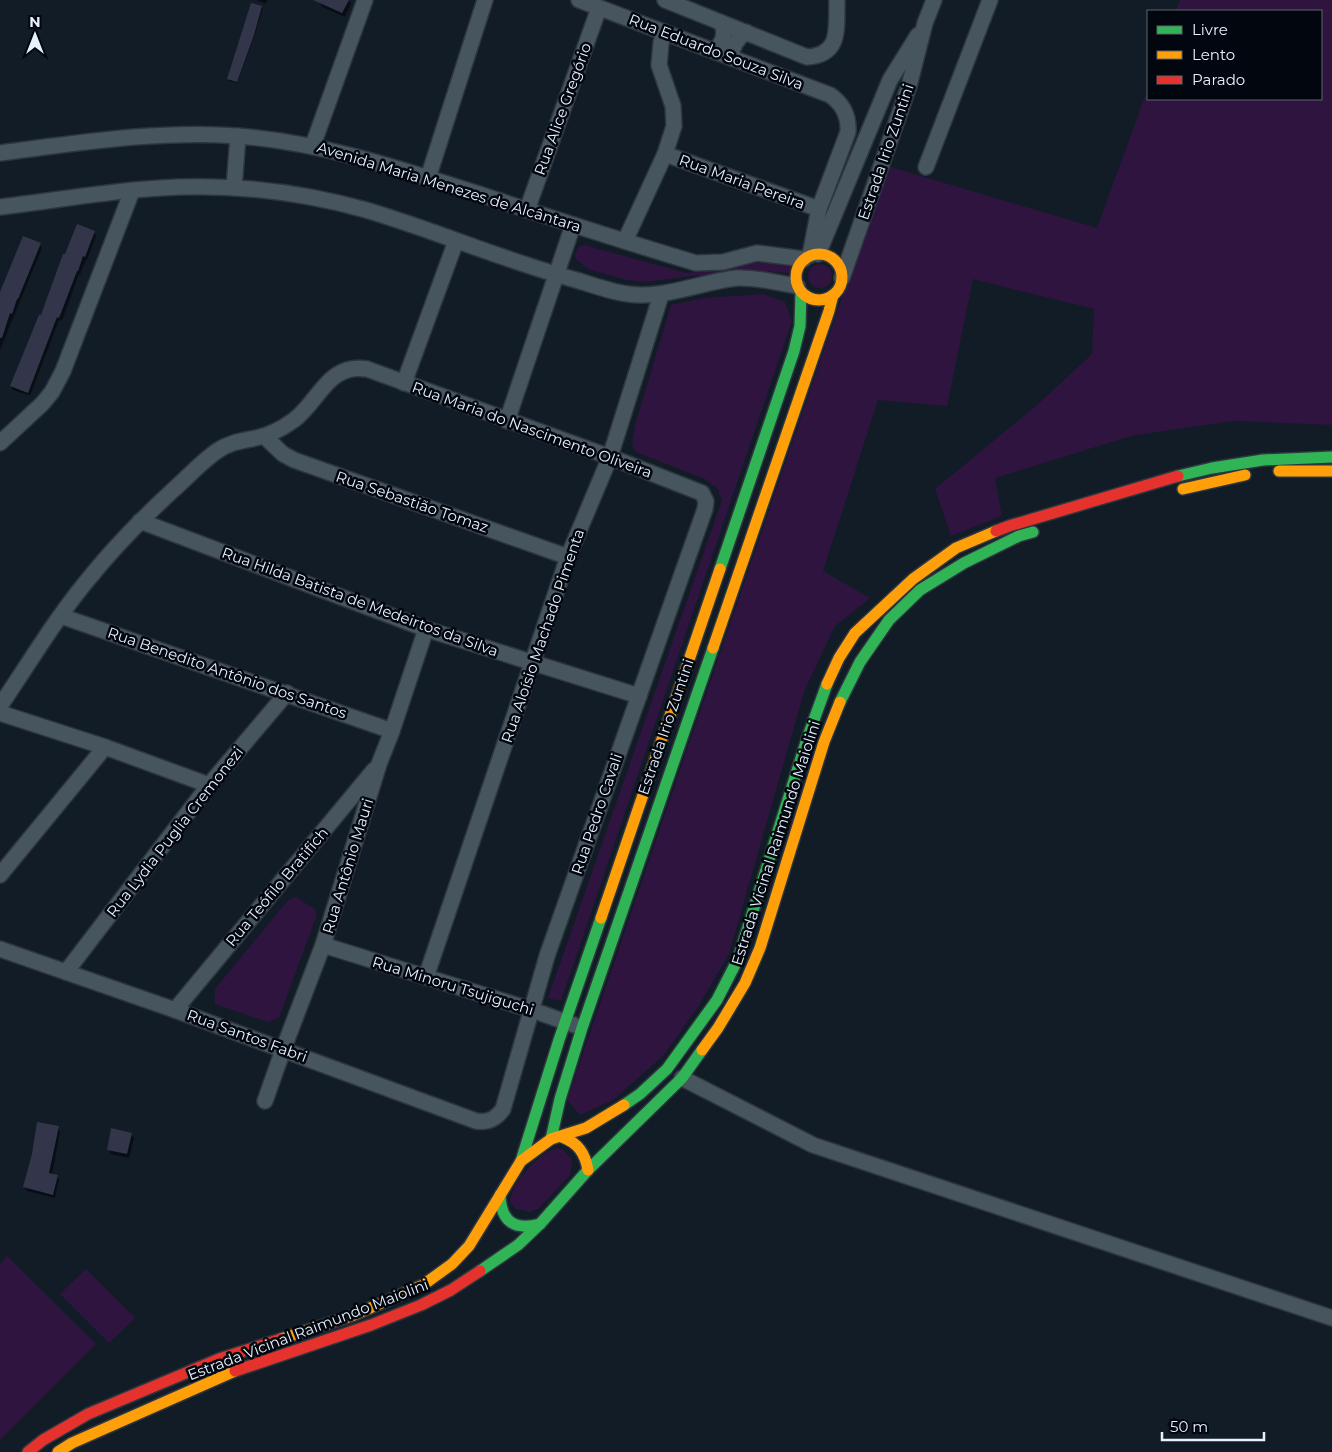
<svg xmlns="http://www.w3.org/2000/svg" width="1332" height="1452" font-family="Montserrat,sans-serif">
  <rect width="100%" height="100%" fill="#121c27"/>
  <g fill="#2e143f">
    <polygon points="1180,0 1332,0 1332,425 1232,421 1131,436 995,478 1002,516 951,536 935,489 1037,405 1092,354 1094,309 973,279 947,406 878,400 823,571 870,598 835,626 805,689 729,954 698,1007 663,1056 613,1100 580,1115 567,1100 887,166 1097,228 1148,88 1148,99 1321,99 1321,11 1176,11"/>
    <polygon points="584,245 686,273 722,269 753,262 793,264 790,273 741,270 644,282 627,280 588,269 576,259 575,255 578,247"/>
    <circle cx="820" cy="276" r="12"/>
    <polygon points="763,294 785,302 792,321 561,1001 548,998 722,500 717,488 705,479 636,452 632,445 635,425 671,305 704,298"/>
    <polygon points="296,897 316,910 316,917 279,1018 268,1022 215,1004 215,989 288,900"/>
    <path d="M558,1148L563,1150L572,1159L570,1175L538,1209L530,1212L516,1209L510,1203C509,1184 540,1151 558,1148Z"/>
    <polygon points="7,1256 96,1344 0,1440 0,1264"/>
    <polygon points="86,1269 135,1318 109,1343 60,1294"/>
  </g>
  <g fill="#0007">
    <polygon points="256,0 267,0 266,4"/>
    <polygon points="321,0 349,0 351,4 345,17 322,7 320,2"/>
    <polygon points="262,7 263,8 254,37 237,83 229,81 228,79"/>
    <polygon points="94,232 96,236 87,260 86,260 80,275 79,274 62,321 59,320 30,396 13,390 11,386 42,317"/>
    <polygon points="40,244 42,248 0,350 0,296"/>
    <polygon points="58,1127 60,1132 52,1175 57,1176 59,1180 55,1198 27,1191 24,1187"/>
    <polygon points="131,1134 134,1138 129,1158 111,1154 108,1149"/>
  </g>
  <g fill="#33364a">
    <polygon points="313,0 349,0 342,13"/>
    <polygon points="251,3 262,6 254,35 237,82 227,79"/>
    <polygon points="77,224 95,231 85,257 83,256 78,271 77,271 59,318 57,317 28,393 10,386 39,315 41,315 63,254 65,254"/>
    <polygon points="23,236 41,243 18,299 17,299 12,314 10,313 2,338 0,338 0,292"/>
    <polygon points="37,1122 59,1126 49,1173 58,1175 53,1195 23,1187 32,1154"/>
    <polygon points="111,1128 132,1133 127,1154 107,1150"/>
  </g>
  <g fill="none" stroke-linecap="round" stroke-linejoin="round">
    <defs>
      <g id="street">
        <path d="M579,0L830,95C843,104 849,116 848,132L819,209L810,255"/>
        <path d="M665,0L807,57C842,55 836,27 837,0"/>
        <path d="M714,51C723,43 726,35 722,23"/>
        <path d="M731,58C732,46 737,39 746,32"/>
        <polyline points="313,145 365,0"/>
        <path d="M0,153C79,143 158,130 237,136C320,142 401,169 479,194C551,218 623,241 696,263L723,262L757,253L804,259"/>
        <polyline points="665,154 819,209"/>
        <polyline points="926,167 990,0"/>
        <polyline points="428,178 485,0"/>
        <polyline points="234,188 238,136"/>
        <path d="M0,207C59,200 120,189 179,187C242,185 306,193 366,210C437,231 505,261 576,280C593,285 611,292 628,294C665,299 700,282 737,278C758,277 777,283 797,286"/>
        <polyline points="527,210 599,8"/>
        <polyline points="625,241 665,154 674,126 673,106 659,65 661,43 664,32"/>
        <polyline points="818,254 890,80 918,35"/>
        <polyline points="842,278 909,86 925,23 934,0"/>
        <polyline points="404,383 456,241"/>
        <polyline points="507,421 573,225"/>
        <polyline points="264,436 283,454 294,460 568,557"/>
        <polyline points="0,443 42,404 52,392 63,371 132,191"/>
        <polyline points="140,521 426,629 639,696"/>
        <polyline points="61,616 392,731"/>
        <path d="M0,706C30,662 57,616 91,576C116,545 143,518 172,491C187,478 201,462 217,451C230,442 242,441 256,438C270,435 283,428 294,420C320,400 328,363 367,369L610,457L702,493L706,501L705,509L547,956L503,1109C496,1119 488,1123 476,1121L175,1010L0,949"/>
        <polyline points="0,713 105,747 209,785"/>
        <polyline points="0,875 105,747"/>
        <polyline points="323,945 532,1010 574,1025"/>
        <polyline points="66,972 209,785 287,693"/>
        <polyline points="426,977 568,557 610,457 661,295"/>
        <polyline points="175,1010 374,770"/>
        <polyline points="682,1078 813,1145 1332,1318"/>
        <polyline points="265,1101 283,1050 323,945 379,764 392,731 426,629"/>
      </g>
      <g id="fast">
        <polyline points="1178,476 1212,468 1263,460 1332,457"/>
        <polyline points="720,569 794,351 800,326 801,292"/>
        <polyline points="840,702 860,662 889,620 920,590 964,563 1019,536 1033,532"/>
        <polyline points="624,1105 640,1094 667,1069 717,1000 738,959 807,739 827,684"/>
        <polyline points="551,1139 560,1099 582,1028 713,648"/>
        <polyline points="521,1161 559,1040 601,918"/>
        <path d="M500,1195C501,1222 515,1231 540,1224"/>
        <polyline points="480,1271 518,1245 540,1224 588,1170 682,1078 702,1050"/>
      </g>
      <g id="slow">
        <circle cx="819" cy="277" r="23"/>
        <polyline points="1279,471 1332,471"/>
        <polyline points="1183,489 1245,475"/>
        <polyline points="713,648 829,311 833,295"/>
        <polyline points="827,684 839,658 855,633 913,579 956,548 996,531"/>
        <polyline points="601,918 720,569"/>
        <polyline points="702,1050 718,1028 745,983 760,948 824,742 840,702"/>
        <path d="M562,1137C578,1143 585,1153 588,1170"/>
        <polyline points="281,1339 354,1315 423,1285 452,1264 469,1246 521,1161 551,1139 586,1128 624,1105"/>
        <polyline points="58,1452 72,1443 235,1371"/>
      </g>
      <g id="jam">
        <polyline points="996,531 1009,526 1178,476"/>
        <polyline points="235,1371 371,1325 421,1305 451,1290 480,1271"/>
        <polyline points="28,1452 43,1440 88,1414 219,1359 281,1339"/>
      </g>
    </defs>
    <use href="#street" stroke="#2d363f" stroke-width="18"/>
    <use href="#fast" stroke="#2d363f" stroke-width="14"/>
    <use href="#slow" stroke="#2d363f" stroke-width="14"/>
    <use href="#jam" stroke="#2d363f" stroke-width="14"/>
    <use href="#street" stroke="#47565e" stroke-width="15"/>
    <use href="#fast" stroke="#30b455" stroke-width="11"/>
    <use href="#slow" stroke="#ff9f0a" stroke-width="11"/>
    <use href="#jam" stroke="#e5322d" stroke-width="11"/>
  </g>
  <g text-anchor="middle" stroke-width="5" stroke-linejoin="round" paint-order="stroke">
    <g font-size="15" fill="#e7f1fd" stroke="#02060e">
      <text transform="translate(716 52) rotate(21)" y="5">Rua Eduardo Souza Silva</text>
      <text transform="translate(563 109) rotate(-70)" y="5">Rua Alice Gregório</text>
      <text transform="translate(886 152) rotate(-71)" y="5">Estrada Irio Zuntini</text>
      <text transform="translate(742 182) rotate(20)" y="5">Rua Maria Pereira</text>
      <text transform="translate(449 187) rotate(17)" y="5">Avenida Maria Menezes de Alcântara</text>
      <text transform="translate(532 430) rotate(20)" y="5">Rua Maria do Nascimento Oliveira</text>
      <text transform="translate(412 502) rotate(19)" y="5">Rua Sebastião Tomaz</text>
      <text transform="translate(360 602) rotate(20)" y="5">Rua Hilda Batista de Medeirtos da Silva</text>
      <text transform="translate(543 636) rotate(-71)" y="5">Rua Aloísio Machado Pimenta</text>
      <text transform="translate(227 673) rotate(19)" y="5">Rua Benedito Antônio dos Santos</text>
      <text transform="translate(666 727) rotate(-71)" y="5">Estrada Irio Zuntini</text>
      <text transform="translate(597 814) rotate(-71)" y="5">Rua Pedro Cavali</text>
      <text transform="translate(175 832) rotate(-52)" y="5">Rua Lydia Puglia Cremonezi</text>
      <text transform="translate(776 843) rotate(-72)" y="5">Estrada Vicinal Raimundo Maiolini</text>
      <text transform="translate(348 866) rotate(-73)" y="5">Rua Antônio Mauri</text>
      <text transform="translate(277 887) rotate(-50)" y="5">Rua Teófilo Bratifich</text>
      <text transform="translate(453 986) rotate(17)" y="5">Rua Minoru Tsujiguchi</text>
      <text transform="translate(247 1036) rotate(20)" y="5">Rua Santos Fabri</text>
      <text transform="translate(308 1330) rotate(-21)" y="5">Estrada Vicinal Raimundo Maiolini</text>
    </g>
  </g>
  <rect x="1147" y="10" width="175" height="90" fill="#02060e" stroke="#5e646e"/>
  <rect x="1157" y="26" width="25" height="8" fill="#30b455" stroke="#5e646e"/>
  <text x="1192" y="35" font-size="15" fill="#e7f1fd">Livre</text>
  <rect x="1157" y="51" width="25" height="8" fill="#ff9f0a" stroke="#5e646e"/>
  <text x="1192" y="60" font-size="15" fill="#e7f1fd">Lento</text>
  <rect x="1157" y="76" width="25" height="8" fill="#e5322d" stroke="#5e646e"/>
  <text x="1192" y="85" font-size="15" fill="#e7f1fd">Parado</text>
  <g transform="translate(35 35)" stroke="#02060e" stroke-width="4" paint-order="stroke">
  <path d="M0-4L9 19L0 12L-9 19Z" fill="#e7f1fd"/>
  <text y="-8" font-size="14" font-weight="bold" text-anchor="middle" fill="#e7f1fd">N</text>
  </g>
  <path d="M1162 1432v8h102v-8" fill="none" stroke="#e7f1fd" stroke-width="2.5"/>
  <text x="1170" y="1432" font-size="15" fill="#e7f1fd" stroke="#02060e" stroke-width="4" paint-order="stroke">50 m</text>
</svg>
